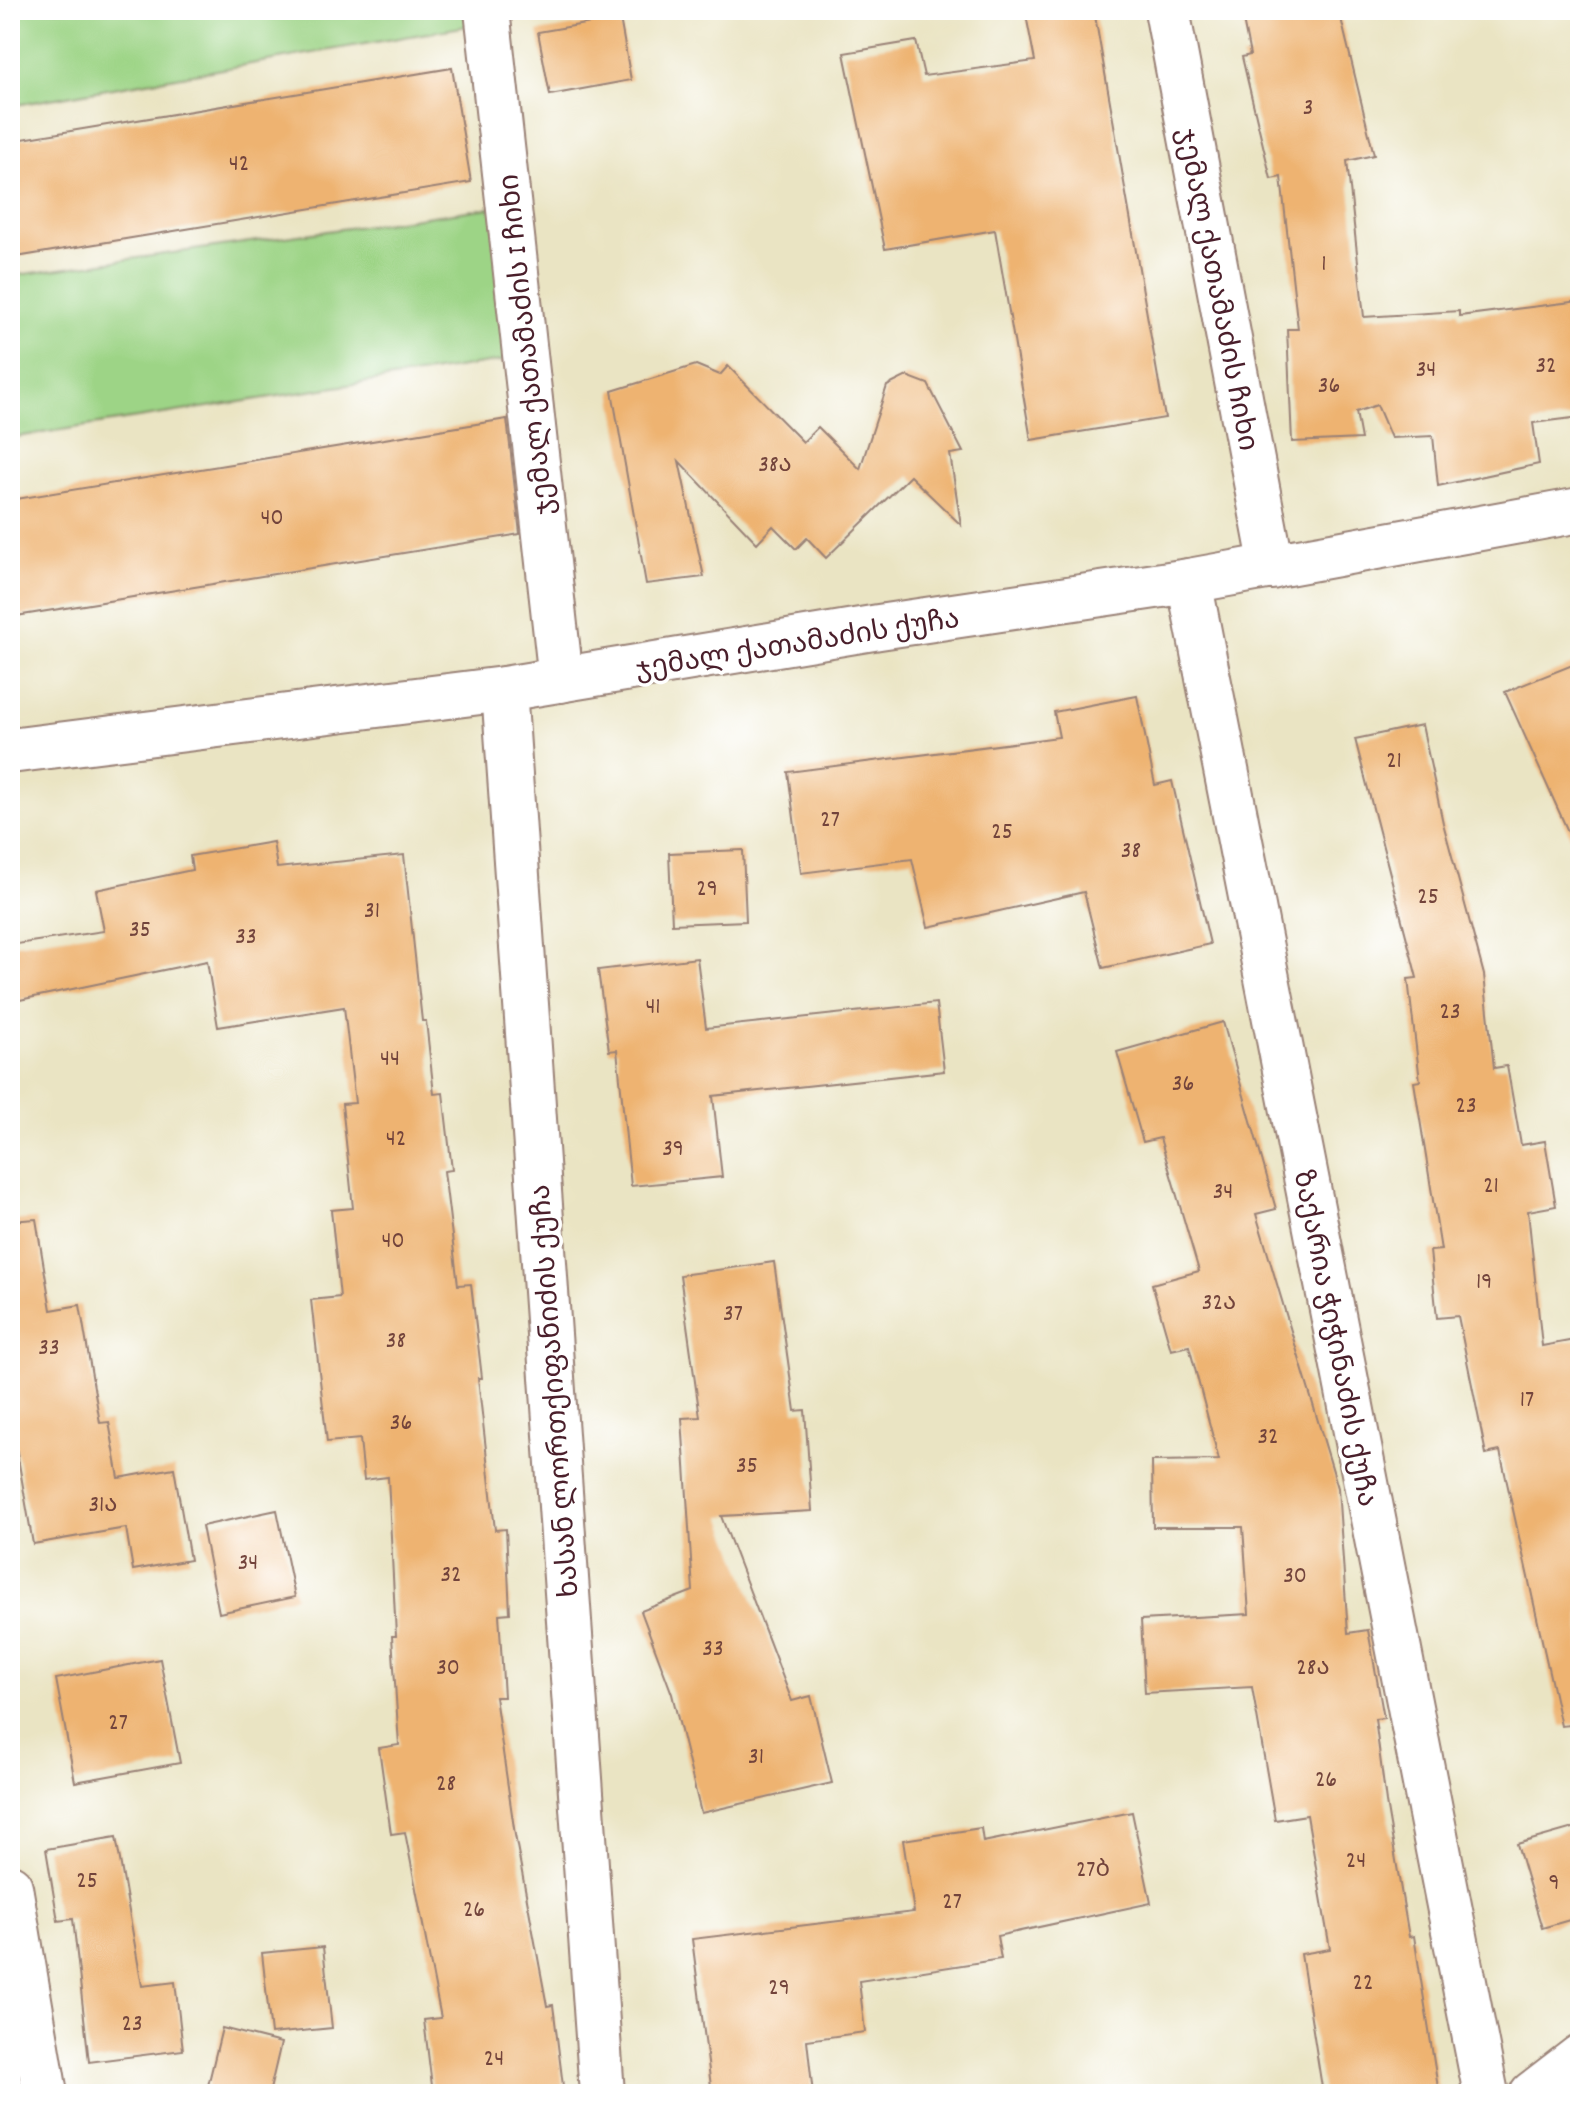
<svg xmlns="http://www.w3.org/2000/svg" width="1590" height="2104" font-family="Dekko,'Noto Sans Georgian',sans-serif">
  <rect width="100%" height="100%" fill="#fff"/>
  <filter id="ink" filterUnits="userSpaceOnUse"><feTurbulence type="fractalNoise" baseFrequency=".0125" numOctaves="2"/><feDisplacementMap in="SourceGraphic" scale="16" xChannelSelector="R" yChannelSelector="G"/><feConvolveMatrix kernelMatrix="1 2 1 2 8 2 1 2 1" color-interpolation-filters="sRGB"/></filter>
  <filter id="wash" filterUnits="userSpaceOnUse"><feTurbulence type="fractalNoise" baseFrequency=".006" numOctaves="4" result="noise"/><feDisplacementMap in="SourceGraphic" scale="32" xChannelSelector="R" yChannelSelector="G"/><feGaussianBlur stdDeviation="1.8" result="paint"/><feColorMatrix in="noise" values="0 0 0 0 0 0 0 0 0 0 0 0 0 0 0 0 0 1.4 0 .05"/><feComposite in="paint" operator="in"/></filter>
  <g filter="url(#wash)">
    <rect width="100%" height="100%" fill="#eae4c3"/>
    <g fill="#9dd486" stroke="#747a58" stroke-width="2">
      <polygon points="10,10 484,10 485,23 10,106"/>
      <polygon points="510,205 527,357 10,438 10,276"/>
    </g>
    <g id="blocks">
      <g fill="#eeb371">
        <polygon points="1025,10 1094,10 1165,418 1031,440 995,230 885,249 844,53 916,41 924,76 1035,61"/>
        <polygon points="1241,10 1339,10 1374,155 1347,161 1364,317 1459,311 1459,316 1580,301 1580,417 1533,423 1539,464 1438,486 1433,436 1391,438 1377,405 1356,412 1361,439 1292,442 1287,329 1298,329 1281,177 1271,179 1242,57 1250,55"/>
        <polygon points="620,18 631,80 550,95 538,32"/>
        <polygon points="452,68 471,182 10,258 10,141"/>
        <polygon points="696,365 720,375 728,366 803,442 818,427 860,469 887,386 907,376 928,384 963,452 950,454 961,525 910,476 826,558 807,538 796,549 773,526 757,543 679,461 704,577 646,584 612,391"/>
        <polygon points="507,419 520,534 10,617 10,500"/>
        <polygon points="1580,662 1580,858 1505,692"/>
        <polygon points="1137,696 1155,785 1172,781 1210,944 1103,968 1084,892 928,927 912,859 801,873 788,772 1059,737 1054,712"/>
        <polygon points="1422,725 1443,823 1484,975 1494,1068 1507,1066 1521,1145 1545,1141 1556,1206 1528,1211 1542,1346 1580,1339 1580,1724 1561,1726 1500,1451 1486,1454 1458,1316 1437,1318 1430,1251 1441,1250 1414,1082 1420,1081 1408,979 1417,978 1355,739"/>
        <polygon points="273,842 277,868 404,855 422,1021 426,1021 434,1094 443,1093 452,1170 444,1171 458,1285 471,1284 482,1378 478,1378 495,1530 506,1529 510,1613 499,1614 504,1697 495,1697 515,1835 547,2006 553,2005 564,2094 433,2094 424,2020 441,2018 405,1832 391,1834 379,1748 399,1745 392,1636 396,1636 388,1477 364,1480 360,1439 327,1442 311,1300 340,1297 331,1210 353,1208 342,1104 355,1103 344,1007 218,1027 207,961 10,1002 10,945 104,931 96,890 192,870 190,856"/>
        <polygon points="743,850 746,921 672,924 669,853"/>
        <polygon points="697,958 706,1028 936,1003 944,1071 713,1096 722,1177 631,1186 617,1050 609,1051 598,970"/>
        <polygon points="1223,1022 1276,1209 1256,1214 1338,1488 1348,1633 1368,1630 1384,1718 1375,1719 1386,1802 1409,1937 1414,1936 1439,2094 1323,2094 1301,1954 1330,1949 1307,1815 1275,1820 1252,1687 1145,1693 1141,1620 1249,1614 1243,1527 1153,1527 1152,1461 1219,1460 1189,1346 1171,1350 1152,1284 1199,1271 1160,1138 1143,1142 1117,1052"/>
        <polygon points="36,1219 51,1310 80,1305 100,1423 109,1422 119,1478 174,1468 190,1560 133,1570 126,1528 33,1544 10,1412 10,1221"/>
        <polygon points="774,1262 795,1411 805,1410 812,1511 721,1516 792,1701 811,1696 832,1783 701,1813 672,1694 641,1611 693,1591 682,1418 700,1417 680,1275"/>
        <polygon points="277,1510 295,1597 219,1613 202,1526"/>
        <polygon points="160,1659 180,1763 75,1782 56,1679"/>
        <polygon points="1132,1812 1151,1903 997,1936 1001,1959 859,1981 865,2032 807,2040 813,2094 712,2094 692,1939 914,1912 903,1840 981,1828 983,1842"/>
        <polygon points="1580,1826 1580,1917 1542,1928 1517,1844"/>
        <polygon points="116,1837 142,1986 175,1982 183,2050 89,2062 73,1919 58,1921 46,1849"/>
        <polygon points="323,1947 332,2028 271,2034 262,1953"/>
        <polygon points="222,2028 281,2043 269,2094 206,2094"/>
      </g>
    </g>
  </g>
  <g filter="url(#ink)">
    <use href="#blocks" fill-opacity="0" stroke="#9a8277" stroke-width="2"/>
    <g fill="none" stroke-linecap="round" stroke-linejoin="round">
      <defs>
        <g id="street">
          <polyline points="487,10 561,680"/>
          <polyline points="1167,10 1272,567"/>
          <polyline points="1189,581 1486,2094"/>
          <polyline points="504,689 602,2094"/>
          <polyline points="10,751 504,689 879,627 1189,581 1580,510"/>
          <polyline points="10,1887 45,2094"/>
          <polyline points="1532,2094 1580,2057"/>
        </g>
      </defs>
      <use href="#street" stroke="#9a8277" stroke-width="48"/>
      <use href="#street" stroke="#fff" stroke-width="44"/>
    </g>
  </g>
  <g text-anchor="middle" stroke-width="7" stroke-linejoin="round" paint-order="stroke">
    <g font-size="24" fill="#73443c">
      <text x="1308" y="114">3</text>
      <text x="239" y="170">42</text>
      <text x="1324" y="270">1</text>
      <text x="1546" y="372">32</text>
      <text x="1426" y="376">34</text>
      <text x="1329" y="392">36</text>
      <text x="775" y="471">38ა</text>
      <text x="272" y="524">40</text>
      <text x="1394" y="767">21</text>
      <text x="830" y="826">27</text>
      <text x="1002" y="838">25</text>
      <text x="1131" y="857">38</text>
      <text x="707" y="895">29</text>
      <text x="1428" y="903">25</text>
      <text x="372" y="917">31</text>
      <text x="140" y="936">35</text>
      <text x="246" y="943">33</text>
      <text x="653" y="1013">41</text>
      <text x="1450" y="1018">23</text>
      <text x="390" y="1065">44</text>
      <text x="1183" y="1090">36</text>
      <text x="1466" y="1112">23</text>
      <text x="396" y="1145">42</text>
      <text x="673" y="1155">39</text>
      <text x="1491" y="1192">21</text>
      <text x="1223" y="1198">34</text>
      <text x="393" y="1247">40</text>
      <text x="1484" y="1288">19</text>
      <text x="1219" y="1309">32ა</text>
      <text x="733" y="1320">37</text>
      <text x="396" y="1347">38</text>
      <text x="49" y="1354">33</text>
      <text x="1527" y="1406">17</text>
      <text x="401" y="1429">36</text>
      <text x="1268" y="1443">32</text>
      <text x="747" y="1472">35</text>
      <text x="103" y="1511">31ა</text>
      <text x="248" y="1569">34</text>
      <text x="451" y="1581">32</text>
      <text x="1295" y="1582">30</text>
      <text x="713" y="1655">33</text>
      <text x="448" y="1674">30</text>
      <text x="1313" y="1674">28ა</text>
      <text x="118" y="1729">27</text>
      <text x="756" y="1763">31</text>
      <text x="1326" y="1786">26</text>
      <text x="446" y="1790">28</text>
      <text x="1356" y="1867">24</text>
      <text x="1093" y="1876">27ბ</text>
      <text x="87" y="1887">25</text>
      <text x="1554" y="1889">9</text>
      <text x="952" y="1908">27</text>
      <text x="474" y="1916">26</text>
      <text x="1363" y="1989">22</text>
      <text x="779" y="1994">29</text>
      <text x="132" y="2030">23</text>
      <text x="494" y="2065">24</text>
    </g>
    <g font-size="28" fill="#4a1f2b" stroke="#fff">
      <text transform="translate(1219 289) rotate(79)" y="10">ჯემალ ქათამაძის ჩიხი</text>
      <text transform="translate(525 345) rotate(-96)" y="10">ჯემალ ქათამაძის I ჩიხი</text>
      <text transform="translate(797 642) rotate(-9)" y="10">ჯემალ ქათამაძის ქუჩა</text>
      <text transform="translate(1337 1338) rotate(79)" y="10">ზაქარია ჭიჭინაძის ქუჩა</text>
      <text transform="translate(553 1391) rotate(-94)" y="10">ხასან ლორთქიფანიძის ქუჩა</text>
    </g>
  </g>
  <rect width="1590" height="2104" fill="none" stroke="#fff" stroke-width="40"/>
</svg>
